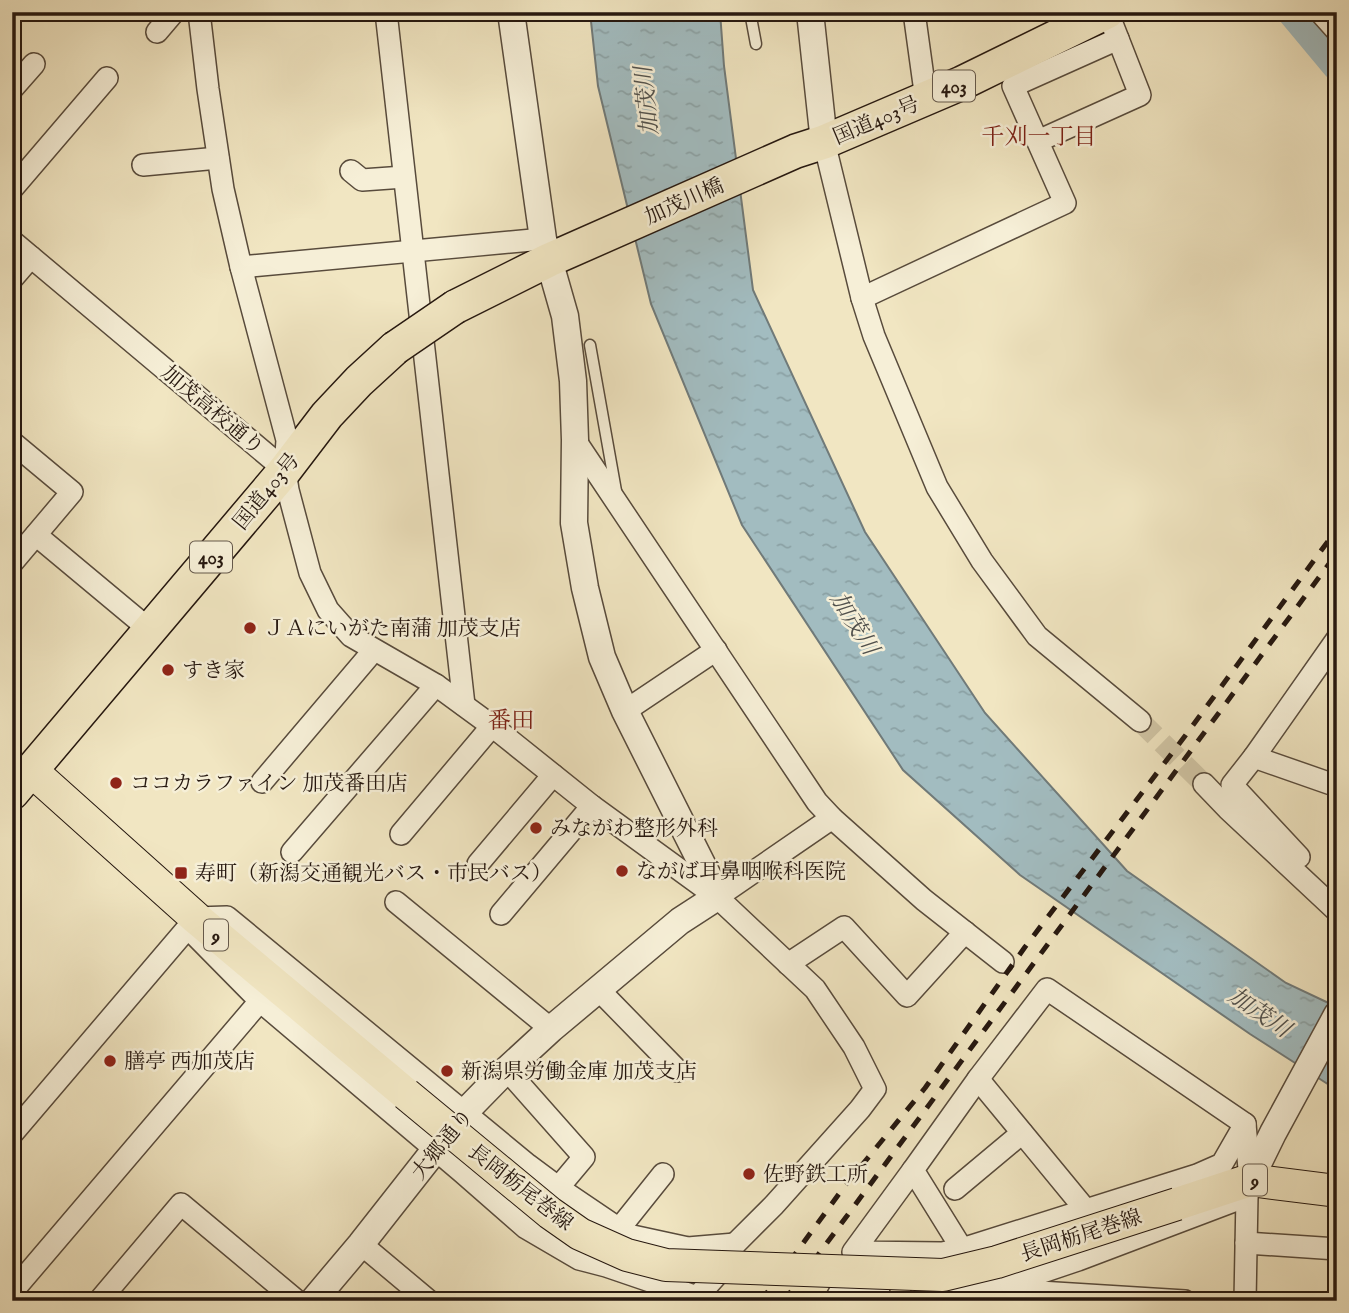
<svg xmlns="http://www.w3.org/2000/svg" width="1349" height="1313" font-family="'IM FELL English','Noto Serif JP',serif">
  <defs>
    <pattern id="water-ripples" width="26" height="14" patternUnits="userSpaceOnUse" patternTransform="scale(1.75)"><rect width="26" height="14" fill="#a2bcc0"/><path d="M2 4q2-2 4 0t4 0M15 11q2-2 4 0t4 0" fill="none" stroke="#8ba1a4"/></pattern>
  </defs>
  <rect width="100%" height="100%" fill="#f1e6c2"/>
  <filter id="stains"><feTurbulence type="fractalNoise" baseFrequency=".00286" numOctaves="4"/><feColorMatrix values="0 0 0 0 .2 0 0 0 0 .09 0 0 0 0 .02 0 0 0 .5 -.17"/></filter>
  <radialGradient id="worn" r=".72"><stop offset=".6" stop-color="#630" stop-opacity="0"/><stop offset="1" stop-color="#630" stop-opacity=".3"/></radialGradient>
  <polygon fill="url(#water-ripples)" stroke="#707a79" stroke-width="2" points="590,12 720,12 724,66 753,290 865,532 985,713 1127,871 1286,983 1337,1007 1337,1090 1250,1034 1020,875 903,770 742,525 651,304 598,86"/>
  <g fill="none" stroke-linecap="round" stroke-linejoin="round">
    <polyline stroke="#a2bcc0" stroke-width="30" points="1292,12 1337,66"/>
    <polyline stroke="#d2c7a7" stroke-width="21" stroke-dasharray="21 10" stroke-linecap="butt" points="1140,721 1204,784"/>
    <defs>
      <g id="service">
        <polyline points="750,12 756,44"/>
        <polyline points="590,345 616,491"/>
      </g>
      <g id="minor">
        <polyline points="386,12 464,705"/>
        <polyline points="914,12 926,99"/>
        <polyline points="1320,12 1337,31"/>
        <polyline points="157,32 174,12"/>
        <polyline points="12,89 34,64"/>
        <polyline points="1038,141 1140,95 1113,26"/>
        <polyline points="824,142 862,298 874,336 937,487 982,561 1037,636 1140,721"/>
        <polyline points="143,165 218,158"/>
        <polyline points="351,171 362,180 404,177"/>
        <polyline points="12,189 107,78"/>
        <polyline points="12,241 285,470"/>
        <polyline points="241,267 543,239"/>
        <polyline points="12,279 31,257"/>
        <polyline points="862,298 1065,203 1013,86 1118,39"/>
        <polyline points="575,440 817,802 832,818 924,900 1003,962"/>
        <polyline points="12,442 72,492 12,563"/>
        <polyline points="36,535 150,630"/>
        <polyline points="1337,639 1254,757 1337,786"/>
        <polyline points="625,711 716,650"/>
        <polyline points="1254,757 1232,785 1299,857"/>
        <polyline points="262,782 374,650"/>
        <polyline points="1204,784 1228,809 1337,911"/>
        <polyline points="401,834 492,726"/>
        <polyline points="292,852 436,685"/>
        <polyline points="478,864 553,775"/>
        <polyline points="717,897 832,818"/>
        <polyline points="396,902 551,1029"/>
        <polyline points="501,914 592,806"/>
        <polyline points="189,929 260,1001 462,1172 526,1228 579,1259 606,1266 697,1297 715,1277 735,1244 774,1205 860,1109 875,1089 854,1047 815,989 717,897 592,806 492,726 436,685 351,636 328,610 310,573 288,490 285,470 287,440 241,267 223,189 208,89 199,12"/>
        <polyline points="788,964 844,927 907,996 965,932"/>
        <polyline points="598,989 678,1071"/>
        <polyline points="507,1070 584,1157 558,1188"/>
        <polyline points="978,1079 1085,1209"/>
        <polyline points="12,1134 196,918 227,917 528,1165 563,1191 628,1235 688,1248 735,1244"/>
        <polyline points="913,1170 853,1252 942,1253 962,1249 1197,1175 1222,1164 1245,1124"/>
        <polyline points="955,1189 1022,1133"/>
        <polyline points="619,1229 663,1174"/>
        <polyline points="1246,1243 1337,1249"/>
        <polyline points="361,1244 429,1301"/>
        <polyline points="1004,1285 1078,1260 1247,1196"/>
        <polyline points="922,1289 1009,1290 1185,1301"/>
        <polyline points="12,1292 260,1001"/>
        <polyline points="99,1301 181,1204 297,1301"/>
        <polyline points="835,1301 842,1288 879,1288"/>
        <polyline points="971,1301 971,1290 962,1249 913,1170 978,1079 1047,989 1245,1124 1250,1180 1247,1196 1245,1301"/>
      </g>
      <g id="tertiary">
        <polyline points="810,12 824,142"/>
        <polyline points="1250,1180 1273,1133 1337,1015"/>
        <polyline points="313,1301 361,1244 464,1113 501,1075 551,1029 680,921 717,897 708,876 625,711 602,657 585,588 574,523 575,440 573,381 565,316 543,239 511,12"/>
      </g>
      <g id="primary">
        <polyline points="32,771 196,918 406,1094"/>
        <polyline points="1177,1204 1250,1180 1337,1191"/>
      </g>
      <g id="trunk">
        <polyline points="455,307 549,260 796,151 824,142 962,83 1107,12"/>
        <polyline points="12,793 285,470 327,415 359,381 395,348"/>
      </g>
    </defs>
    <use href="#service" stroke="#584b3c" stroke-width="13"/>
    <use href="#minor" stroke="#584b3c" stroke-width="24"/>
    <use href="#tertiary" stroke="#584b3c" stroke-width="29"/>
    <use href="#primary" stroke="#25170f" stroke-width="34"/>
    <use href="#trunk" stroke="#25170f" stroke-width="36"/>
    <use href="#service" stroke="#f6efd7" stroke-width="10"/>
    <use href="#minor" stroke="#f6efd7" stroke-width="21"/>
    <use href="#tertiary" stroke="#f6efd7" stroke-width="26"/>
    <use href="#primary" stroke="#f1e6c2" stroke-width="32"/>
    <use href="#trunk" stroke="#f1e6c2" stroke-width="33"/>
    <g stroke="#25170f" stroke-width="5" stroke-dasharray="12 12" stroke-linecap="butt">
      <polyline points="761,1301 844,1187 925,1088 1025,947 1185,736 1337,529"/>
      <polyline points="784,1301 1337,553"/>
    </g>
    <defs>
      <polyline id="primary-bridge" points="406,1094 550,1213 580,1234 627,1255 666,1265 943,1275 997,1262 1177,1204"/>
      <polyline id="trunk-bridge" points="395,348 455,307"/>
    </defs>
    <use href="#primary-bridge" stroke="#25170f" stroke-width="34" stroke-linecap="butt"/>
    <use href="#trunk-bridge" stroke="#25170f" stroke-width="36" stroke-linecap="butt"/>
    <use href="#primary-bridge" stroke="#f1e6c2" stroke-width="32"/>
    <use href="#trunk-bridge" stroke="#f1e6c2" stroke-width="33"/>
  </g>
  <g fill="#8f2418" stroke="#f6efd7" stroke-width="2.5">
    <circle cx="250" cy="628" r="7"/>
    <circle cx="168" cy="670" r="7"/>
    <circle cx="116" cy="783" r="7"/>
    <circle cx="536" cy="828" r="7"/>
    <circle cx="622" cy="871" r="7"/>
    <rect x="174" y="866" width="14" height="14" rx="3.5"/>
    <circle cx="110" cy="1061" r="7"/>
    <circle cx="447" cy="1071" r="7"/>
    <circle cx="749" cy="1174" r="7"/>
  </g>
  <g text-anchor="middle" stroke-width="5" stroke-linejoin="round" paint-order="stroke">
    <g fill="#f6efd7" stroke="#64584b" stroke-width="2">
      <rect x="933" y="70.5" width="42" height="31" rx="5"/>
      <rect x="190" y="541.5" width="42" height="31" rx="5"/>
      <rect x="204" y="919.5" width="24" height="31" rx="5"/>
      <rect x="1243" y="1164.5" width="24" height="31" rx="5"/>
    </g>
    <g font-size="19" font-weight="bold" fill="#25170f">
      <text x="954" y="93">403</text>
      <text x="211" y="564">403</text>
      <text x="216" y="942">9</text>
      <text x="1255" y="1187">9</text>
    </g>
    <g font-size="21" fill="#25170f" stroke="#f6efd7">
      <text transform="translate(876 120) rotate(-23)" y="7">国道403号</text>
      <text transform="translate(684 201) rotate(-24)" y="7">加茂川橋</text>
      <text transform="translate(213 410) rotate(40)" y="7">加茂高校通り</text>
      <text transform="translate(266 491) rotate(-51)" y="7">国道403号</text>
      <text transform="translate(442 1144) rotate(-51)" y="7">大郷通り</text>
      <text transform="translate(521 1187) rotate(38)" y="7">長岡栃尾巻線</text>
      <text transform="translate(1081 1235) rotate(-18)" y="7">長岡栃尾巻線</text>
    </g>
    <g font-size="21" fill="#25170f" stroke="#f6efd7" text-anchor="start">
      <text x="264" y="635">ＪＡにいがた南蒲 加茂支店</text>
      <text x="182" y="677">すき家</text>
      <text x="130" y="790">ココカラファイン 加茂番田店</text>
      <text x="550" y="835">みながわ整形外科</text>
      <text x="636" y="878">ながば耳鼻咽喉科医院</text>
      <text x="195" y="880">寿町（新潟交通観光バス・市民バス）</text>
      <text x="124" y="1068">膳亭 西加茂店</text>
      <text x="461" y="1078">新潟県労働金庫 加茂支店</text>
      <text x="763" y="1181">佐野鉄工所</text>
    </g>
    <g font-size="23" font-style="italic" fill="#51514d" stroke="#f6efd7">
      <text transform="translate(646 101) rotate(-96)" y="8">加茂川</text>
      <text transform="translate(855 623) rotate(58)" y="8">加茂川</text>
      <text transform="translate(1260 1012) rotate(34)" y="8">加茂川</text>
    </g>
    <g font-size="23" fill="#7a1f14" stroke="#f6efd7">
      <text x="1039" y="144">千刈一丁目</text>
      <text x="511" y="728">番田</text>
    </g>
  </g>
  <rect width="1349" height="1313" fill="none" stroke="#f1e6c2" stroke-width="42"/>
  <rect x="14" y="14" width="1321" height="1285" fill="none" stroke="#25170f" stroke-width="3.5"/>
  <rect x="21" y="21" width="1307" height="1271" fill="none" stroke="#25170f" stroke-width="2"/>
  <rect width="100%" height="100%" filter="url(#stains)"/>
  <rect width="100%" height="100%" fill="url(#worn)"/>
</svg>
